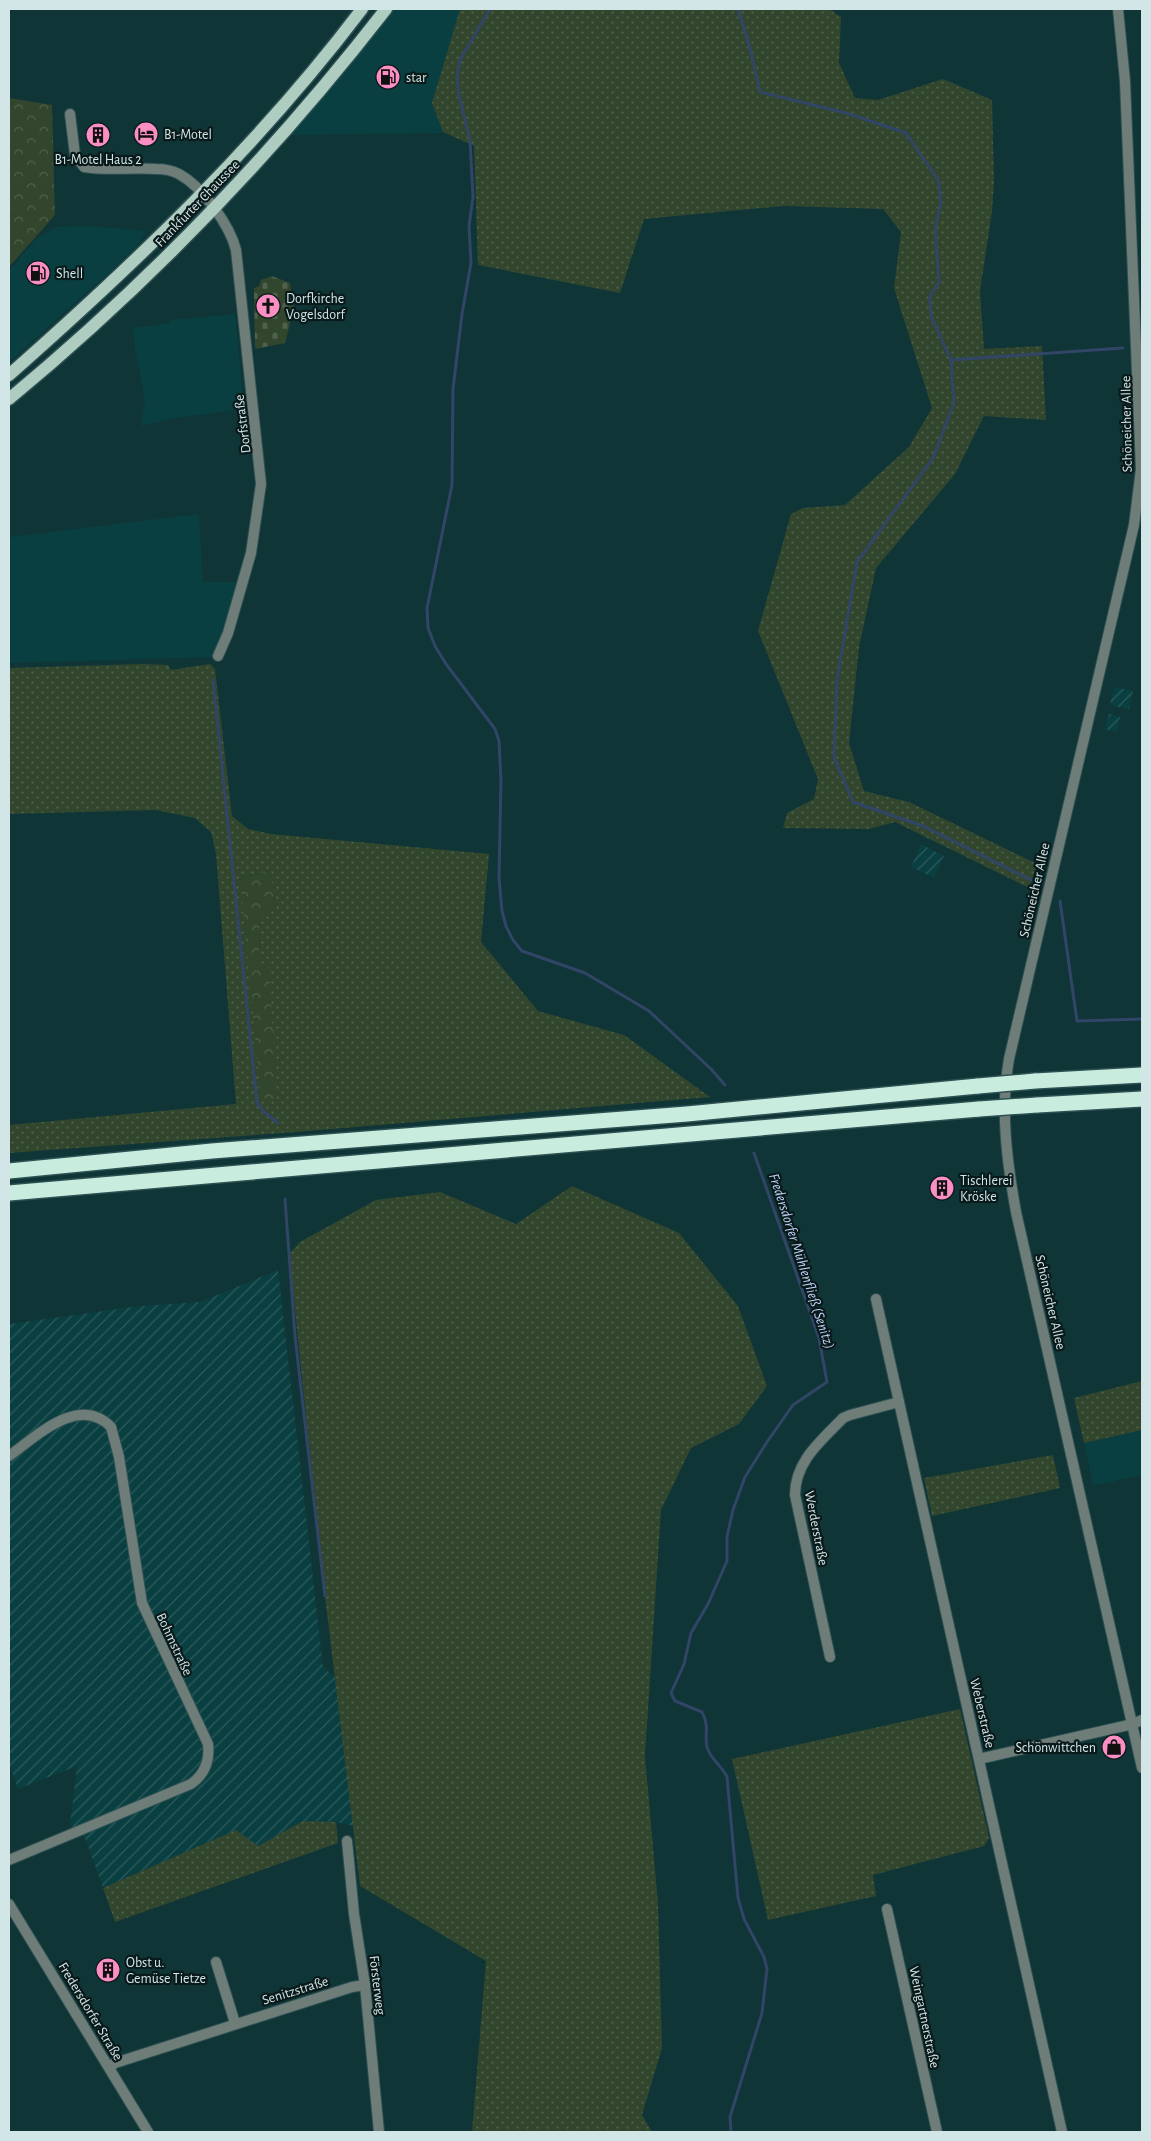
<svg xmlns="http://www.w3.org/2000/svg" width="1151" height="2141" font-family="'Alegreya Sans',sans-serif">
  <defs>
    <pattern id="industrial-furrows" width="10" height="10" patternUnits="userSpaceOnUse" patternTransform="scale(1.25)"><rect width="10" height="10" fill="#0a3f41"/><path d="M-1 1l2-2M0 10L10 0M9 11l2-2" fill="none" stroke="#2d5b5c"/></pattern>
    <pattern id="grass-dots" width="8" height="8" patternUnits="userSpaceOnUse" patternTransform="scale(1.25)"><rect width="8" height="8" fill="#32462e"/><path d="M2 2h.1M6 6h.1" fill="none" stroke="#4f614c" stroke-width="1.8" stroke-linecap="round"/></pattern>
    <pattern id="forest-crowns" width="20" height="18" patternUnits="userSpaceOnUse" patternTransform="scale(1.25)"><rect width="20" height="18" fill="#32462e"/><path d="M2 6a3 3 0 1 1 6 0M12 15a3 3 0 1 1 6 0" fill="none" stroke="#4f614c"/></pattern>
    <pattern id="cemetery-stones" width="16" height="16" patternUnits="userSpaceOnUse" patternTransform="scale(1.25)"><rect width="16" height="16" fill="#32462e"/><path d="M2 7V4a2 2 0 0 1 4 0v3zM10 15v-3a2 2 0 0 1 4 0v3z" fill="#4f614c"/></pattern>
  </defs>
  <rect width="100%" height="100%" fill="#0f3537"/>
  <g fill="#0a3f41">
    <polygon points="390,9 460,9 432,103 443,133 290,135"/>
    <polygon points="93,226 146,231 139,243 116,266 9,362 9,271 35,240 56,227"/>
    <polygon points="235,314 244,409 176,418 141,426 145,400 135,349 133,328 169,323 170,320"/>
    <polygon points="199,514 203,582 239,582 227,625 214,657 9,663 9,537"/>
    <polygon points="1142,1430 1142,1475 1093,1486 1084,1443"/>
  </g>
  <g fill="url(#industrial-furrows)">
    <polygon points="1114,687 1133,691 1129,709 1110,705"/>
    <polygon points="1109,714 1120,717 1117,732 1105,729"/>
    <polygon points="921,844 944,856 934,878 911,867"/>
    <polygon points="278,1270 323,1667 335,1677 354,1826 336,1822 303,1821 258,1846 236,1830 103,1888 85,1838 70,1825 77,1766 18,1789 9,1763 9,1324 140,1306 200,1302"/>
  </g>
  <g fill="url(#grass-dots)" fill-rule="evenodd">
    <polygon points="460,9 829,9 841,17 839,63 855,98 878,100 943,79 992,100 994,182 992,211 980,291 984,349 1042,346 1046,420 984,416 955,474 876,568 859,647 849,743 864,791 909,802 1037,864 1029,888 895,822 869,829 783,828 787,813 814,799 818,779 758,631 791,514 803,508 845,505 909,447 932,408 894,288 901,232 883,209 784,206 644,219 620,293 478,265 474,146 443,132 432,103"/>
    <path d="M143,664L168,665L171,670L210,664L215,669L232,816L248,829L271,834L489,854L481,942L538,1011L624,1035L710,1097L296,1132L9,1153V1125L236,1104L216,854L211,832L195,818L155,810L9,814V668ZM270,871L276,910L260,913L259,961L240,878Z"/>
    <polygon points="572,1186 679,1233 738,1306 767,1386 739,1424 691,1448 661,1510 645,1756 658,1904 662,2048 642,2115 652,2132 472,2132 486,1961 360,1886 325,1596 289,1254 300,1242 376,1200 440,1192 516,1224"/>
    <polygon points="1142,1381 1142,1430 1084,1443 1074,1398"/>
    <polygon points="1053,1455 1060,1488 932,1516 924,1478"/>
    <polygon points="960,1709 989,1838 984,1846 873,1875 876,1896 768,1920 732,1759"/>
    <polygon points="303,1821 336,1822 338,1843 115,1922 103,1888 236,1830 258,1846"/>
  </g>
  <g fill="url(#forest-crowns)">
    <polygon points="9,98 52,105 55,215 9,267"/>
    <polygon points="271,871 276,910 260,914 259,961 269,968 277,1099 261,1098 240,878"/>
  </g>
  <polygon fill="url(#cemetery-stones)" points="272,276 290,283 294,308 285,343 255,349 254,288 259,286 261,280"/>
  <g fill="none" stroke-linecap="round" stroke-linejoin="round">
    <g stroke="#314567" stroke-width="3">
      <polyline points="490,9 460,60 457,76 459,95 470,140 473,197 469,226 471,263 462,314 453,389 452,485 427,608 428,628 435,646 446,664 495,729 499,741 501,781 499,878 502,911 506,926 513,940 522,951 585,973 649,1011 711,1069 725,1085"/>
      <polyline points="738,9 750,48 760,92 846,113 906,133 938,180 941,202 935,230 939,282 930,297 931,316 951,360 954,403 933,458 857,562 837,680 834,757 853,802 923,826 1031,880"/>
      <polyline points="951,360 1123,348"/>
      <polyline points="213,680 257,1103 264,1112 278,1123"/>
      <polyline points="1060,901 1077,1021 1142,1019"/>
      <polyline points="285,1199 295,1336 325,1596"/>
      <path d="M731,2132L730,2117L762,2013L767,1969L764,1957L744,1919L738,1898L727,1777C722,1766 710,1759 707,1747C704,1733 710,1728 702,1712L675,1701L671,1693L684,1664L691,1633L708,1604L727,1561V1537L733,1510L745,1477L767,1442L793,1405L827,1382L819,1338L754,1153"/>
    </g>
    <defs>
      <g id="minor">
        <path d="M70,114L75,155L84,167C108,171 132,167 157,169C164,169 173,171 179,174C203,187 230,226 236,250L261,484L251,553L228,633L218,656"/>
        <polyline points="876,1299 1062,2132"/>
        <path d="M9,1456C37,1436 79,1394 111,1427L119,1457L142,1603L208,1744C210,1761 205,1774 191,1784L9,1860"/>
        <path d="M830,1657L795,1495C795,1461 821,1441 843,1418L850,1415L899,1402"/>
        <polyline points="979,1759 1133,1724 1142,1720"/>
        <polyline points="347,1841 354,1914 365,1985 379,2132"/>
        <polyline points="887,1909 937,2132"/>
        <polyline points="216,1962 235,2023"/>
        <polyline points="109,2067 115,2063 352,1987 365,1985"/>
      </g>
      <g id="tertiary">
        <path d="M1118,9L1125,81L1141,469L1134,525L1009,1059C1000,1110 1007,1162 1016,1212L1142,1768"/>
        <polyline points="9,1904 148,2132"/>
      </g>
      <g id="primary">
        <path d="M9,375C137,262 259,145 362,9"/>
        <path d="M9,399C149,283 275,152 386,9"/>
      </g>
      <g id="motorway">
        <polyline points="1035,1081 1142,1075"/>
        <polyline points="1037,1105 1142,1099"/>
        <polyline points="9,1171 212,1151 687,1114 978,1086"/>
        <polyline points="9,1193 979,1109"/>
      </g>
    </defs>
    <use href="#minor" stroke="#2e5153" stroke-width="12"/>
    <use href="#tertiary" stroke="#2e5153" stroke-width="12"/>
    <use href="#primary" stroke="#2e5153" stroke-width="15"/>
    <use href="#motorway" stroke="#2e5153" stroke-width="18"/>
    <use href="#minor" stroke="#6f7d78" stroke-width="10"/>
    <use href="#tertiary" stroke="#6f7d78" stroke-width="10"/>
    <use href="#primary" stroke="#afccc1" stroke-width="12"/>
    <use href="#motorway" stroke="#c8ecde" stroke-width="15"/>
    <defs>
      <g id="motorway-bridge">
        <polyline points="978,1086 1035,1081"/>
        <polyline points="979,1109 1037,1105"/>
      </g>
    </defs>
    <use href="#motorway-bridge" stroke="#2e5153" stroke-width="18" stroke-linecap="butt"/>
    <use href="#motorway-bridge" stroke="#c8ecde" stroke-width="15"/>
  </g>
  <defs>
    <symbol id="fuel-disc" viewBox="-11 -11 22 22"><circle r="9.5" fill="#fb8fc4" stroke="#0a191a"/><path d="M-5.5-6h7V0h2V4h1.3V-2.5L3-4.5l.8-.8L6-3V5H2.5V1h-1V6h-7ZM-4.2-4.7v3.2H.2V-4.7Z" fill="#111"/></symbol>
    <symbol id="hotel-disc" viewBox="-11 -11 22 22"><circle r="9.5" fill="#fb8fc4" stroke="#0a191a"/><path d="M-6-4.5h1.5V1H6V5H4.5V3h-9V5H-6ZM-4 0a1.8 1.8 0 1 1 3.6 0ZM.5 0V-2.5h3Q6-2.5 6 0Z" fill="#111"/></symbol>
    <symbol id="building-disc" viewBox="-11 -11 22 22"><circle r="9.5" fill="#fb8fc4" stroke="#0a191a"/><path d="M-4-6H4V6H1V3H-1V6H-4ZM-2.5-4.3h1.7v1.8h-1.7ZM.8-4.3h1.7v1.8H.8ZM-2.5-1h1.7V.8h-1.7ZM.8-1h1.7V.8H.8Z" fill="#111"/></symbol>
    <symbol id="church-disc" viewBox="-11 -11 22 22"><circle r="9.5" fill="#fb8fc4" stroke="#0a191a"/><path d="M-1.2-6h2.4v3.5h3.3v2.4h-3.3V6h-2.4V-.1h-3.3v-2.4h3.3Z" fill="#111"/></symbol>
    <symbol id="shop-disc" viewBox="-11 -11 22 22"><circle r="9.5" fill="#fb8fc4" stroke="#0a191a"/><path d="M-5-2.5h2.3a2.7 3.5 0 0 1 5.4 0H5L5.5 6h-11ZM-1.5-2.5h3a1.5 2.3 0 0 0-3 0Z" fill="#111"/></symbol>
  </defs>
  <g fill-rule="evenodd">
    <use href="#fuel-disc" x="374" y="63" width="28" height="28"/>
    <use href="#hotel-disc" x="132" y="120" width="28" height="28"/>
    <use href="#building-disc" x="84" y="121" width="28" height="28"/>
    <use href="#fuel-disc" x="24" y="259" width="28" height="28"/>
    <use href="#church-disc" x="254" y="292" width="28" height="28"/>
    <use href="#building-disc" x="928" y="1174" width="28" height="28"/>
    <use href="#shop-disc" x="1100" y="1733" width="28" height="28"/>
    <use href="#building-disc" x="94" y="1956" width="28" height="28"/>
  </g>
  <g text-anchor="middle" stroke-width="4.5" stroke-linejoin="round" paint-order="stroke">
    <g font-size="14" fill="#d2e6e7" stroke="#0a191a" text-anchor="start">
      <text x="406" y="82">star</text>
      <text x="164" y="139">B1-Motel</text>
      <text x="98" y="164" text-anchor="middle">B1-Motel Haus 2</text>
      <text x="56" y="278">Shell</text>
      <text x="286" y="303">Dorfkirche<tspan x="286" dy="16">Vogelsdorf</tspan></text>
      <text x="960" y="1185">Tischlerei<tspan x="960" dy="16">Kröske</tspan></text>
      <text x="1096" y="1752" text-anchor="end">Schönwittchen</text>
      <text x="126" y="1967">Obst u.<tspan x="126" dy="16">Gemüse Tietze</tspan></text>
    </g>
    <g font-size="14" fill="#d2e6e7" stroke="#0a191a">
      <text transform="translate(197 203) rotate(-46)" y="5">Frankfurter Chaussee</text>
      <text transform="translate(242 424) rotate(-97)" y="5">Dorfstraße</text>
      <text transform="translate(1126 424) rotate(-91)" y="5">Schöneicher Allee</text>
      <text transform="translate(1034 890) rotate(-77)" y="5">Schöneicher Allee</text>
      <text transform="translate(1051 1302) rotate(77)" y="5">Schöneicher Allee</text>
      <text transform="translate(817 1528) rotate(79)" y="5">Werderstraße</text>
      <text transform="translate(175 1644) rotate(65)" y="5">Bohmstraße</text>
      <text transform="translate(983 1713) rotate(77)" y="5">Weberstraße</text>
      <text transform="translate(378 1985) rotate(83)" y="5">Försterweg</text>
      <text transform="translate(295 1990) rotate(-17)" y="5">Senitzstraße</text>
      <text transform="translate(91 2011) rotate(59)" y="5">Fredersdorfer Straße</text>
      <text transform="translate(925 2017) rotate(78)" y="5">Weingartnerstraße</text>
    </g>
    <g font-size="15" font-style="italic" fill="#bfd5fa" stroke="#0a191a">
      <text transform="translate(802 1261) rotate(72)" y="5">Fredersdorfer Mühlenfließ (Senitz)</text>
    </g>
  </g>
  <rect width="1151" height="2141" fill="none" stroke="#d2e6e7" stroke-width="20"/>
</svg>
